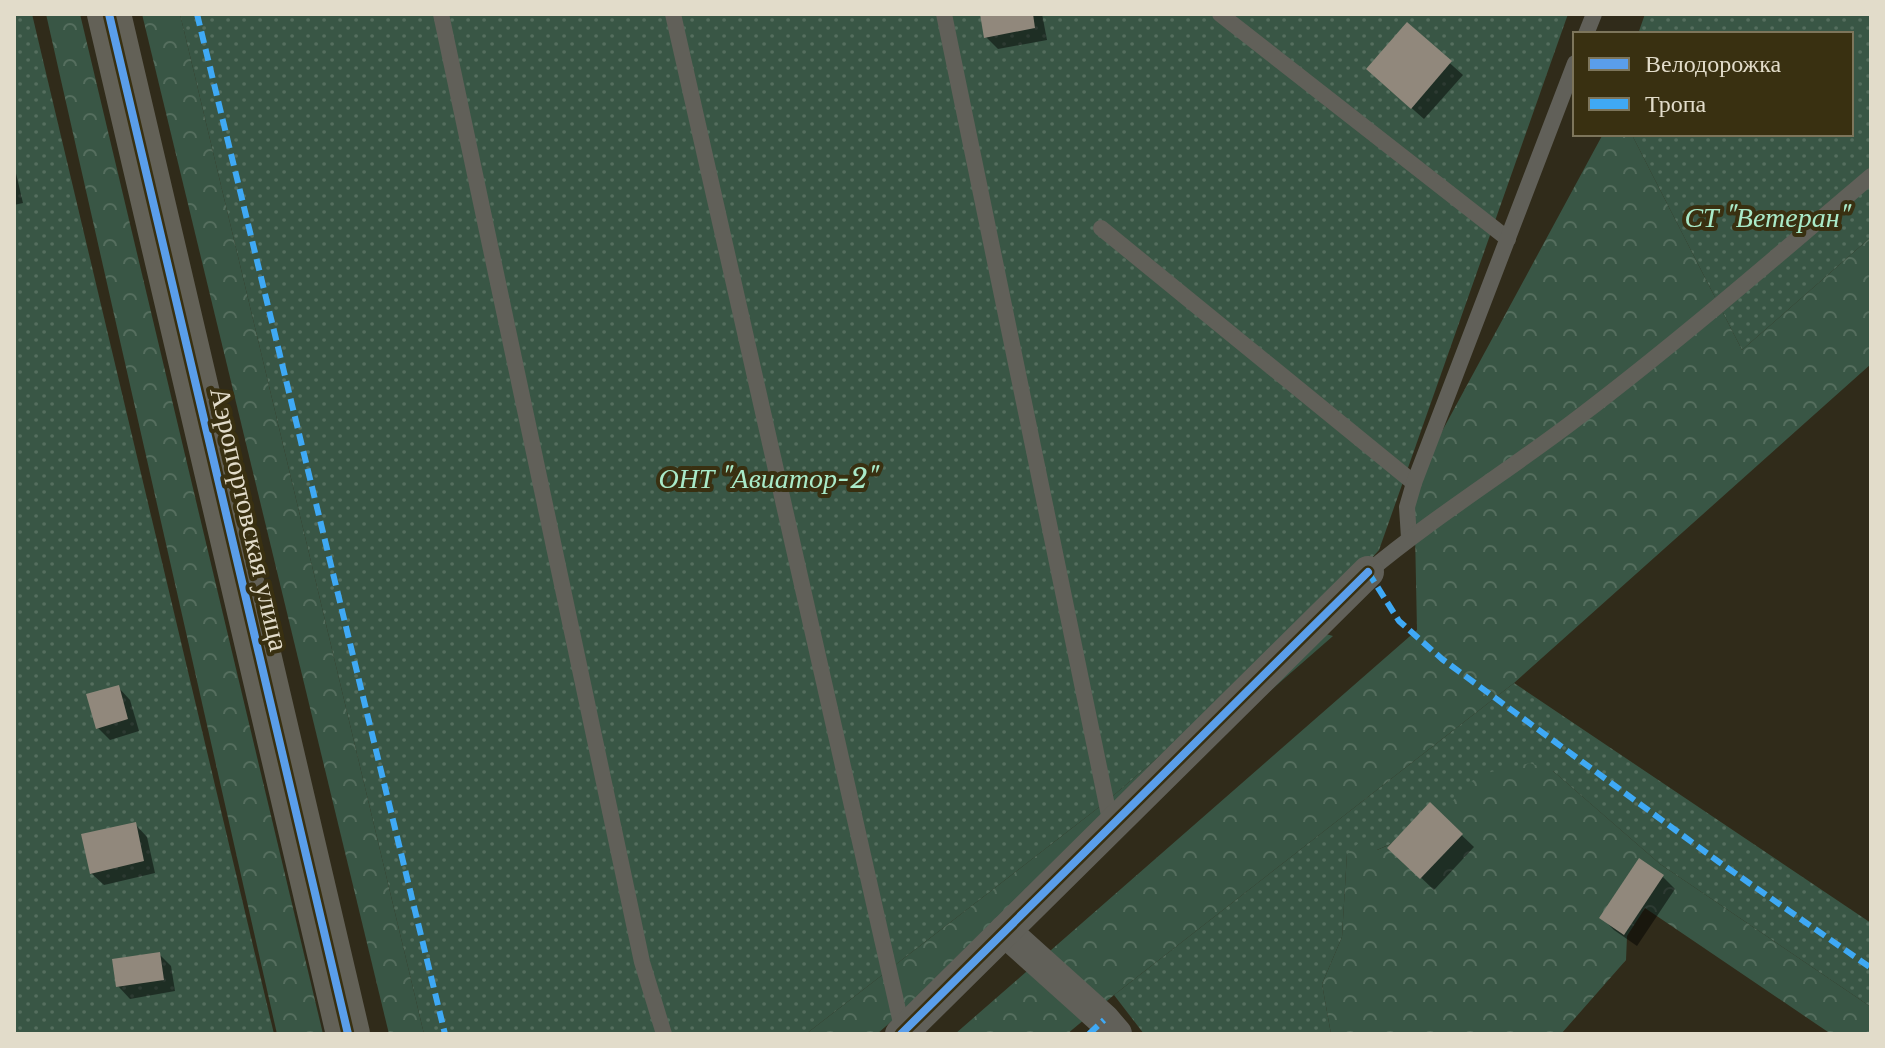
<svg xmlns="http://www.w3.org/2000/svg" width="1885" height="1048" font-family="'Libre Baskerville',serif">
  <defs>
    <pattern id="grass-dots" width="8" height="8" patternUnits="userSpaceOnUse" patternTransform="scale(2)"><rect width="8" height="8" fill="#395645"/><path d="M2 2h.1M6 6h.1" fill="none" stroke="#556e5e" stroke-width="1.8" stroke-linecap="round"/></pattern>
    <pattern id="forest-crowns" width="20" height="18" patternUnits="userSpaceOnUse" patternTransform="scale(2)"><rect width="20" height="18" fill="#395645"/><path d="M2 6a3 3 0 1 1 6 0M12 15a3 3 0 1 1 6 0" fill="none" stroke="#556e5e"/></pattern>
  </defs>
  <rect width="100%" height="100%" fill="#302b1a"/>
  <g fill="url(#grass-dots)">
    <polygon points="14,14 32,14 274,1034 14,1034"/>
    <polygon points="180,14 1568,14 1379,550 1308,629 1107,801 806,1034 424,1034"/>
    <polygon points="1645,14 1871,14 1871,237 1742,350 1633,137 1622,134 1851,134 1851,34 1638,34"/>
    <polygon points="1514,683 1871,923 1871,1007 1660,864 1553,771 1377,850 1347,853 1342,937 1322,984 1331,1034 1144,1034 1114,995"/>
  </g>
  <g fill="url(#forest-crowns)">
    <polygon points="46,14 80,14 323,1034 277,1034"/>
    <polygon points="142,14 180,14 424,1034 389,1034"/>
    <polygon points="1603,134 1633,137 1742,350 1871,237 1871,364 1514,683 1114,995 1067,1034 955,1034 1417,630 1414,483"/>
    <polygon points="1308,629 1333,636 877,1034 806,1034 1107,801"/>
    <polygon points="1530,763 1553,771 1660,864 1871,1007 1871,1034 1831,1034 1645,908 1627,936 1626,960 1561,1034 1331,1034 1322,984 1342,937 1347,853 1359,843 1377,850 1424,830 1478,775"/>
  </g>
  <g fill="#0007">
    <polygon points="982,14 1042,14 1047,40 998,49 986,37"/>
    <polygon points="1407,25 1463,75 1424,119 1381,81"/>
    <polygon points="14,165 23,203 14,205"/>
    <polygon points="118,687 130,700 139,731 110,740 98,728"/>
    <polygon points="1430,805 1474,847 1434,890 1390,848"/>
    <polygon points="135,824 147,837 155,873 104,885 91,873"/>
    <polygon points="1662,876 1675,889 1637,946 1614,930 1602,918"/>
    <polygon points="159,954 171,966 175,991 130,999 118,986"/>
  </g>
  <g fill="#91887c">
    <polygon points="980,14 1033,14 1035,28 984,38"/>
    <polygon points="1407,22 1452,61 1411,109 1366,69"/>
    <polygon points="119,685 128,719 96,729 86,694"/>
    <polygon points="1430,802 1463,834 1420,879 1387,848"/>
    <polygon points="136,822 144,861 90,874 81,834"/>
    <polygon points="1639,858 1664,875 1624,935 1599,918"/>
    <polygon points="160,952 164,980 116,987 112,959"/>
  </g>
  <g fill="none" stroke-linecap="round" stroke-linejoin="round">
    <g stroke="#616059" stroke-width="16">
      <polyline points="441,14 642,962 664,1034"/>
      <polyline points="673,14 903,1032"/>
      <polyline points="944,14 1111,825"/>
      <polyline points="1220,14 1508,239"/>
      <polyline points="1586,34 1594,14"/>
      <polyline points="1101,228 1414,483"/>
      <polyline points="1409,538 1407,507 1414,483 1575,63"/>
      <path d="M1368,572C1435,516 1510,470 1579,417C1680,340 1775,258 1871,176"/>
    </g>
    <g stroke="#616059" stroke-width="32">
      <polyline points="1005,931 1104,1020 1116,1034"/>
      <polyline points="901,1034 1368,572"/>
    </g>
    <polyline stroke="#636157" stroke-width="44" points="109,14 348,1034"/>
    <g stroke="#3fa9f5" stroke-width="6" stroke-dasharray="12 6" stroke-linecap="butt">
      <polyline points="197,14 445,1034"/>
      <polyline points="1368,572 1399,621 1442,659 1719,862 1871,968"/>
      <polyline points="1089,1034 1104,1020"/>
    </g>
    <defs>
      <g id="cycleway">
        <polyline points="109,14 348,1034"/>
        <polyline points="901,1034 1368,572"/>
      </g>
    </defs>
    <use href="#cycleway" stroke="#393011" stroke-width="13"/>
    <use href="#cycleway" stroke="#5a9eea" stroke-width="8"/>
  </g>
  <g text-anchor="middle" stroke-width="8" stroke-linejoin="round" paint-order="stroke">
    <g font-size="28" font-style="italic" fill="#a9eac9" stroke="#393011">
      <text x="1767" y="227">СТ "Ветеран"</text>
      <text x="768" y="488">ОНТ "Авиатор-2"</text>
    </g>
    <g font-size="28" fill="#e2dcca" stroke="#393011">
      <text transform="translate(250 519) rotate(77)" y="10">Аэропортовская улица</text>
    </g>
  </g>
  <rect width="1885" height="1048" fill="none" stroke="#e2dcca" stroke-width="32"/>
  <rect x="1573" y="32" width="280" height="104" fill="#393011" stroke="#7d755b" stroke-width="2"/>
  <rect x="1589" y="58" width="40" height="12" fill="#5a9eea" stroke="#7d755b" stroke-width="2"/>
  <text x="1645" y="72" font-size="24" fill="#e2dcca">Велодорожка</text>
  <rect x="1589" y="98" width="40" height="12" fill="#3fa9f5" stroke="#7d755b" stroke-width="2"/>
  <text x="1645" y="112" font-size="24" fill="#e2dcca">Тропа</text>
</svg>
